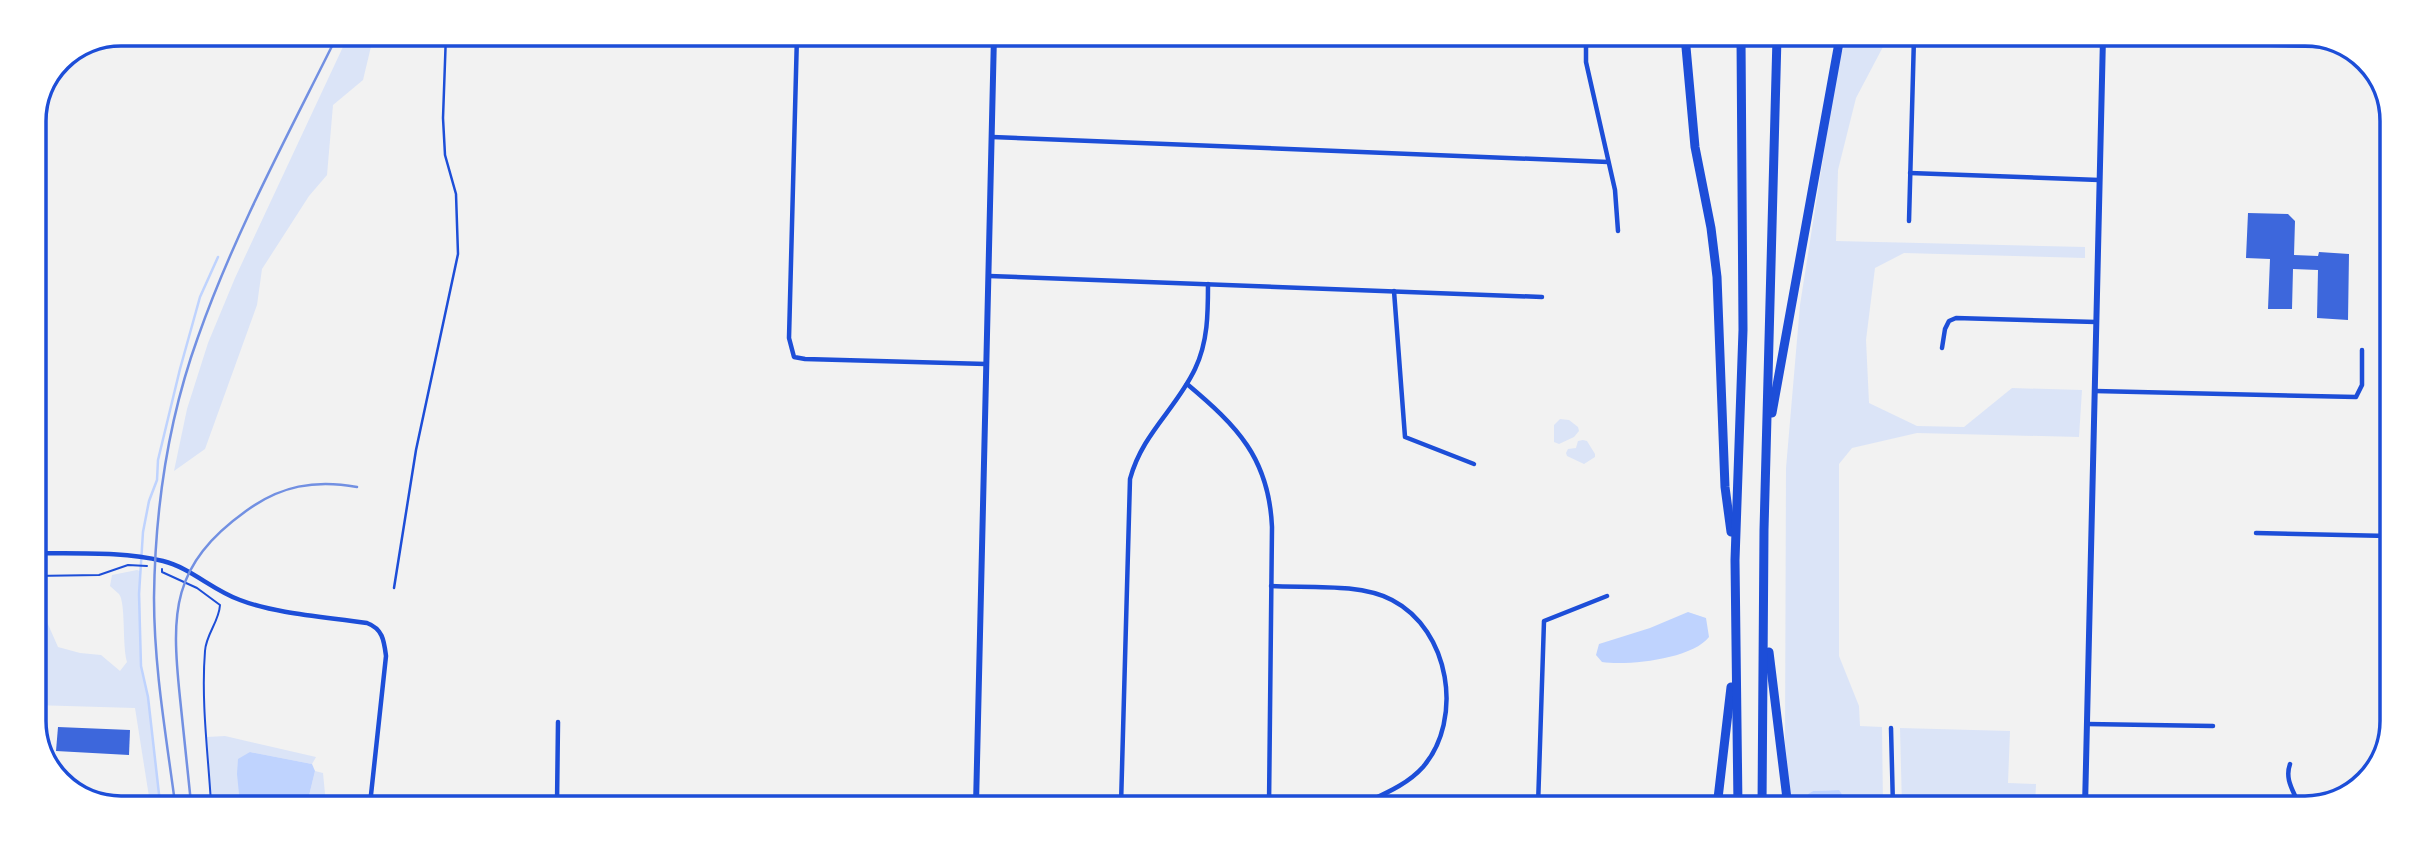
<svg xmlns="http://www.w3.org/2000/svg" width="2425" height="841" font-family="'Fira Sans',sans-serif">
  <rect width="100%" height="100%" fill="#f2f2f2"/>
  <g fill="#dbe4f7">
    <polygon points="349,34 374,34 363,80 333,105 327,175 309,196 262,269 257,305 205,449 174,471 187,409 208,343 235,278"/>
    <polygon points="1885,43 1856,98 1838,170 1836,241 2085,247 2085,258 1904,253 1875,268 1866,340 1869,403 1917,426 1964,427 2012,388 2082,390 2079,437 1917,433 1852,448 1839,464 1839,656 1859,706 1860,726 1882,727 1883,807 1846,807 1845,799 1838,790 1813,791 1808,794 1808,807 1792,807 1785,742 1786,468 1800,305 1839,57 1844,48"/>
    <polygon points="1560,419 1569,420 1578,427 1579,431 1574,437 1559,444 1554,442 1554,425"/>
    <polygon points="1583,440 1587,441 1595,454 1595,457 1584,464 1567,456 1566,453 1568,449 1576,448 1578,441"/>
    <path d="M137,570L140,571L141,666L148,697L160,803H150L135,708L33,705V622H47L58,647L80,653L101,655L120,671L127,662C122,645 126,603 119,594C116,591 113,589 110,586L112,575Z"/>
    <polygon points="1900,728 2010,731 2008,783 2036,784 2035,807 1902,807"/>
    <polygon points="225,736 316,757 312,764 250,752 239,792 240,804 211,803 207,737"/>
    <polygon points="315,771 323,773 326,804 307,804"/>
  </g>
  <g fill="#bfd3fe">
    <path d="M1688,612L1706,618L1709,637C1692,659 1628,666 1602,662L1596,655L1599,644L1650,628Z"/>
    <polygon points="250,752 312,764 315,771 307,804 240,804 237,774 238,759"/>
    <polygon points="1839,790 1845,799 1846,807 1808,807 1808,794 1813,791"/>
  </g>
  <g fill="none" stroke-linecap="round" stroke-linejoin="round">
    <polyline stroke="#bfd3fe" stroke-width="2.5" points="160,803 148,697 141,666 139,594 143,532 149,501 157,480 158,460 180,369 200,297 218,257"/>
  </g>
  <g fill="#3d67dc">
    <polygon points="2248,213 2288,214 2295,221 2294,255 2318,256 2319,252 2349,254 2348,320 2317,318 2318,270 2293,269 2292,309 2268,309 2270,259 2246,258"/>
    <polygon points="58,727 130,730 129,755 56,751"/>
  </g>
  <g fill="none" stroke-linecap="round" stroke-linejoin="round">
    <g stroke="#1d4ed8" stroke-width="2">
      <path d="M162,569V572L197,588L220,605C219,622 206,634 205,651C201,701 208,753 211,803"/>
      <polyline points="33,576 99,575 128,565 147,566"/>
    </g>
    <polyline stroke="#1d4ed8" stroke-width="2.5" points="394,588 416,450 458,254 456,194 445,155 443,118 446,34"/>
    <g stroke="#1d4ed8" stroke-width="4.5">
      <polyline points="797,35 789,338 794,357 805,359 986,364"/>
      <polyline points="1586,36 1586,62 1615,190 1618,231"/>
      <polyline points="992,137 1608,162"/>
      <polyline points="1910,173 2099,180"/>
      <polyline points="1909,221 1914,37"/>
      <polyline points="989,276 1542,297"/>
      <polyline points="1394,291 1405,437 1474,464"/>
      <polyline points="1942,348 1945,329 1949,321 1956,318 2096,322"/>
      <path d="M1187,384C1237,426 1269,458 1272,527L1269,806"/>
      <polyline points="2095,391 2356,397 2362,385 2362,350"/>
      <polyline points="2256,533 2389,536"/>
      <path d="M33,553C76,554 121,551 163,561C191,568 212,590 240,600C276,614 328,617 367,623C383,629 384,641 386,656L370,804"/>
      <path d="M1271,586C1308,588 1360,583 1392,600C1450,630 1464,719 1423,767C1406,786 1381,795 1359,806"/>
      <polyline points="2087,724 2213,726"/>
      <polyline points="1891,728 1893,807"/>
      <path d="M2290,764C2284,781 2295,792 2300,808"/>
      <polyline points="435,798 528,804"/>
      <polyline points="557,804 558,722"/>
      <path d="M1121,805L1130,479C1142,434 1176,409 1195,369C1208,342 1208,313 1208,284"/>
      <polyline points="1538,806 1544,621 1607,596"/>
    </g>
    <g stroke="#1d4ed8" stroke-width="6">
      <polyline points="2015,37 2344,46"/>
      <polyline points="976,805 994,35"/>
      <polyline points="2085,807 2103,37"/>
    </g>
    <g stroke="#1d4ed8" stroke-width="9">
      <polyline points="1685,36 1695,147 1711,228 1717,277 1725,487 1731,532"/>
      <polyline points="1772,413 1840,37"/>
      <polyline points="1769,652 1788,807"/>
      <polyline points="1717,807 1731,687"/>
      <polyline points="1738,807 1735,560 1743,330 1741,37"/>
      <polyline points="1762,807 1764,530 1777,37"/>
    </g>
    <g stroke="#7290e2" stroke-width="2.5">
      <path d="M175,803C166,735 154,667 154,598C155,510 168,420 198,337C235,232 289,133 338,34"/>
      <path d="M191,803C187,768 184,733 180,698C171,612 171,565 246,511C280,486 315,479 357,487"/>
    </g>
  </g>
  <path d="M0 0H2425V841H0ZM121 46H2305A75 75 0 0 1 2380 121V721A75 75 0 0 1 2305 796H121A75 75 0 0 1 46 721V121A75 75 0 0 1 121 46Z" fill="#fff" fill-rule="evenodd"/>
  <path fill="none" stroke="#1d4ed8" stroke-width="3.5" d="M121 46H2305A75 75 0 0 1 2380 121V721A75 75 0 0 1 2305 796H121A75 75 0 0 1 46 721V121A75 75 0 0 1 121 46Z"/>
</svg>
